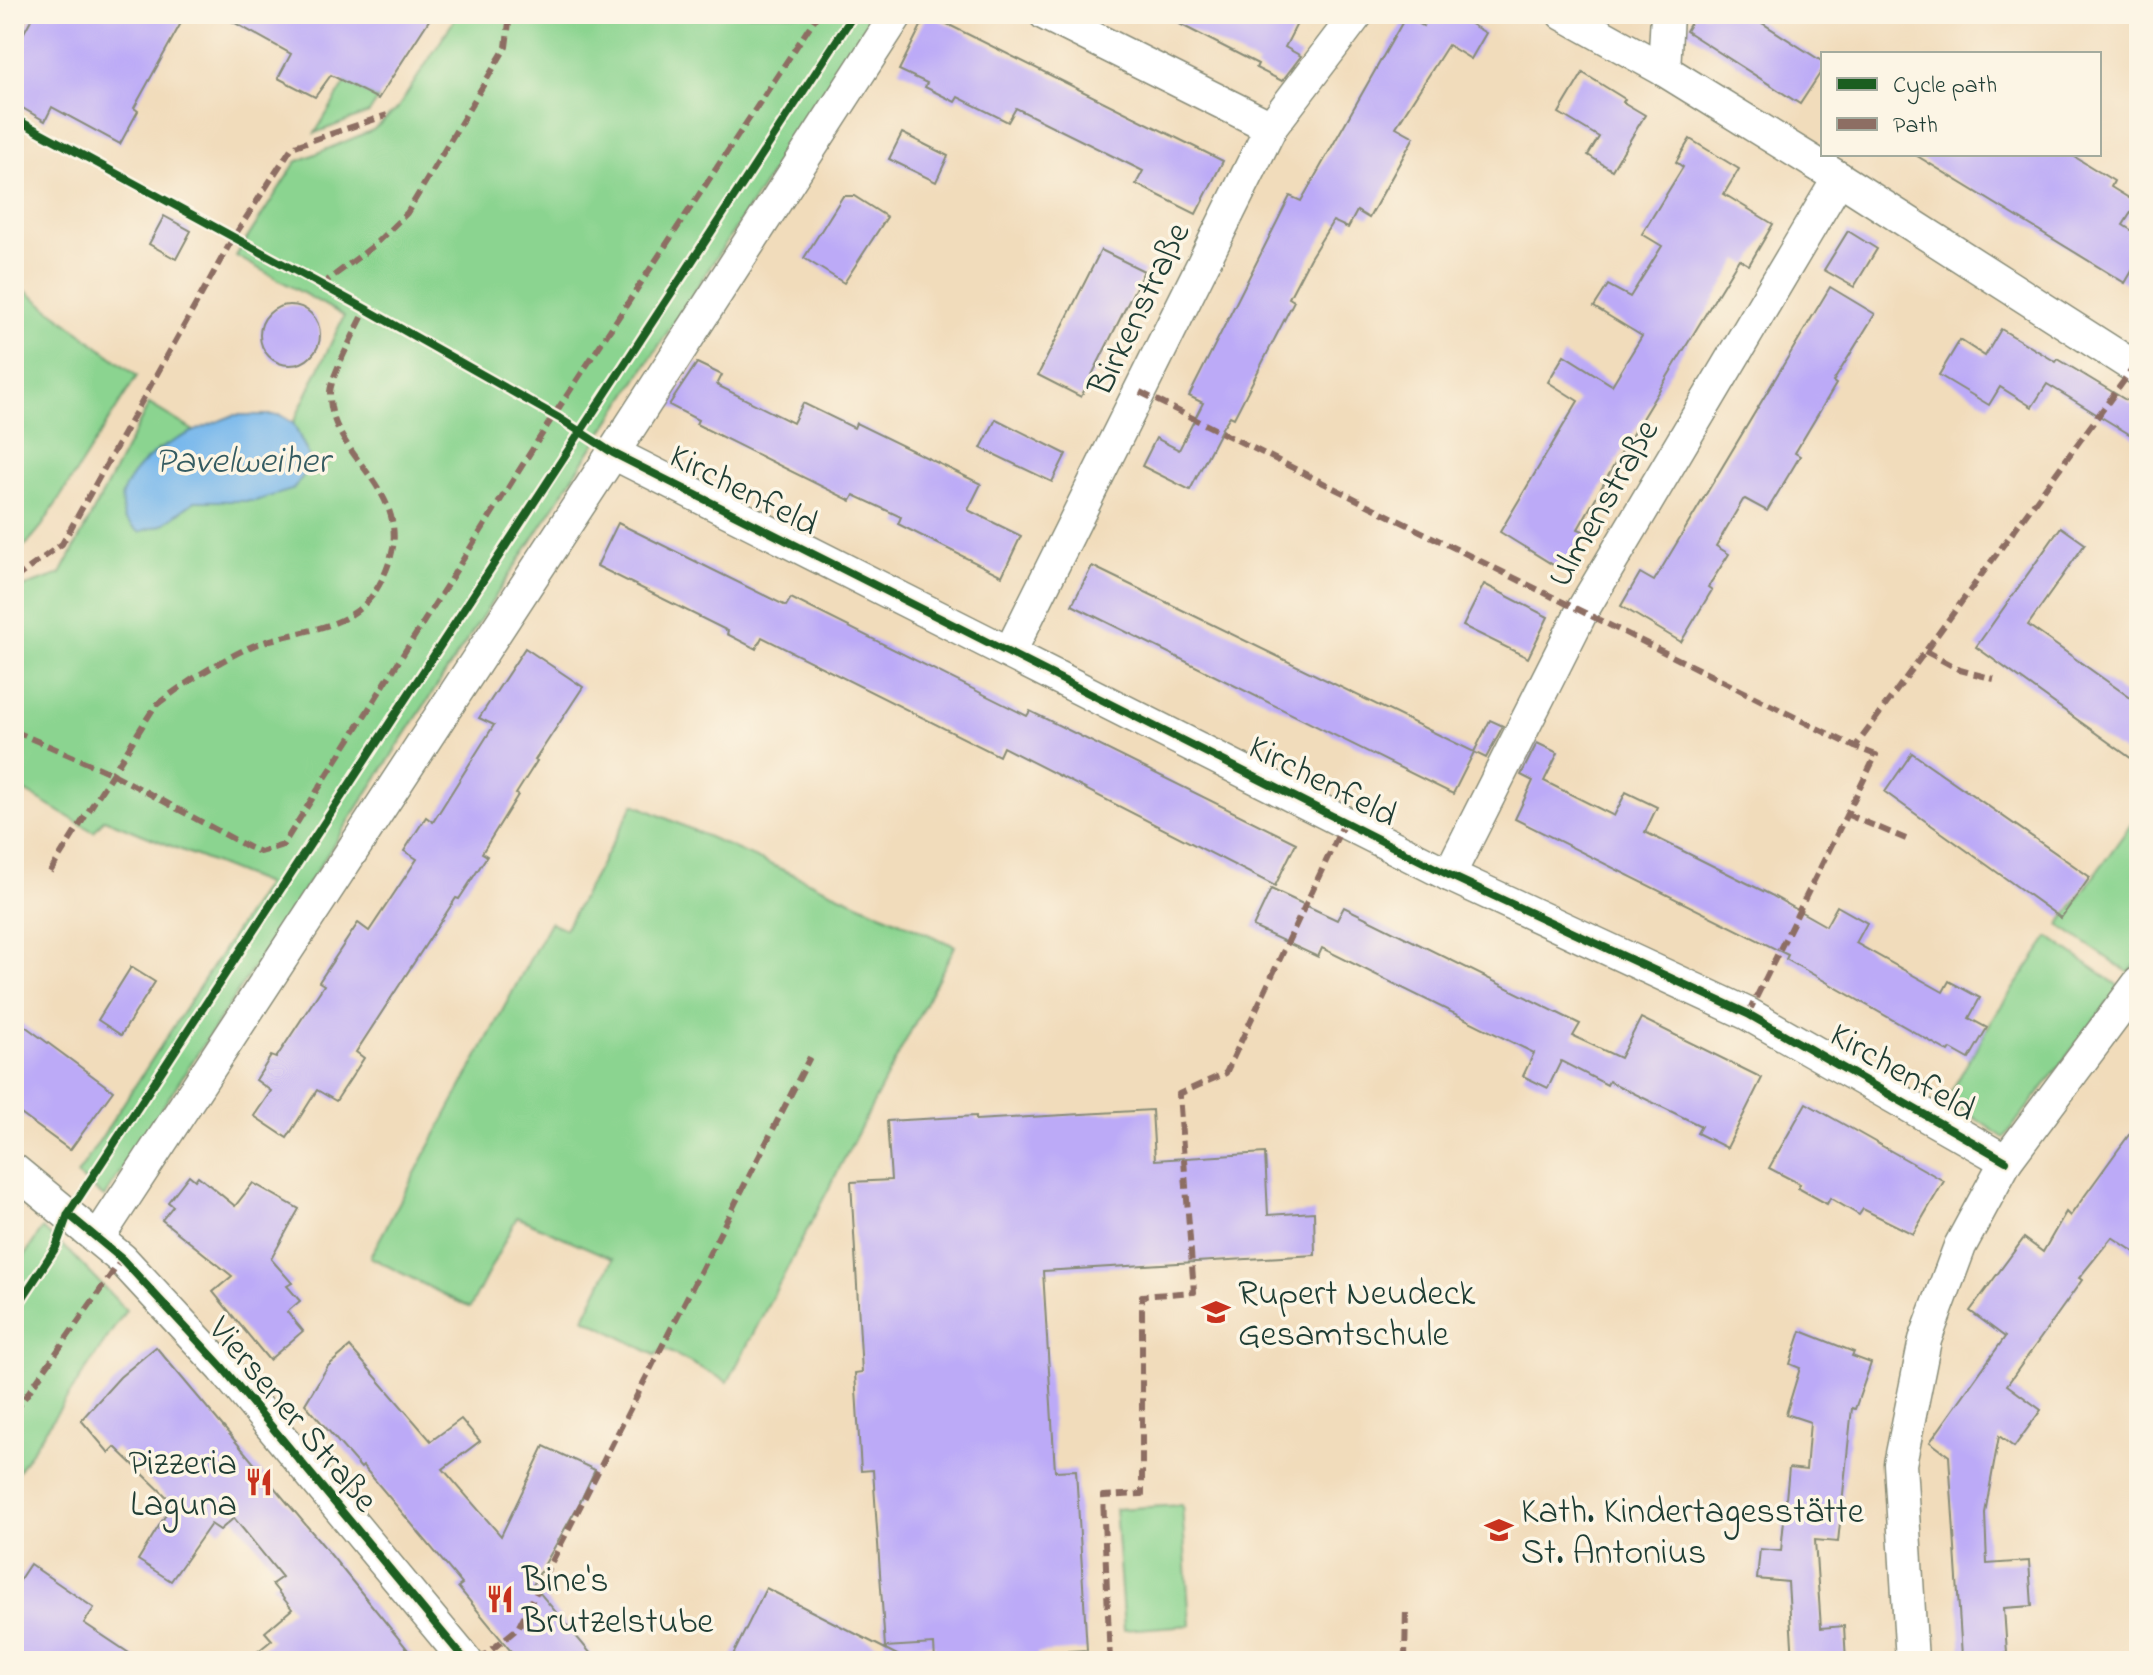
<svg xmlns="http://www.w3.org/2000/svg" width="2153" height="1675" font-family="'Indie Flower',sans-serif">
  <rect width="100%" height="100%" fill="#fcf5e5"/>
  <filter id="ink" filterUnits="userSpaceOnUse"><feTurbulence type="fractalNoise" baseFrequency=".0125" numOctaves="2"/><feDisplacementMap in="SourceGraphic" scale="16" xChannelSelector="R" yChannelSelector="G"/><feConvolveMatrix kernelMatrix="1 2 1 2 8 2 1 2 1" color-interpolation-filters="sRGB"/></filter>
  <filter id="wash" filterUnits="userSpaceOnUse"><feTurbulence type="fractalNoise" baseFrequency=".006" numOctaves="4" result="noise"/><feDisplacementMap in="SourceGraphic" scale="32" xChannelSelector="R" yChannelSelector="G"/><feGaussianBlur stdDeviation="1.8" result="paint"/><feColorMatrix in="noise" values="0 0 0 0 0 0 0 0 0 0 0 0 0 0 0 0 0 1.4 0 .05"/><feComposite in="paint" operator="in"/></filter>
  <g filter="url(#wash)">
    <rect width="100%" height="100%" fill="#f1dcbb"/>
    <g fill="#8bd490" stroke="#558862" stroke-width="2">
      <polygon points="454,14 875,14 104,1197 77,1175 266,884 104,819 94,832 14,785 14,590 61,574 149,404 194,431 157,450 162,525 195,501 255,501 310,458 293,423 344,316 236,256 296,162 373,130 397,109 453,22"/>
      <polygon points="346,82 378,99 369,113 315,133"/>
      <polygon points="14,282 137,376 42,526 27,544 14,552"/>
      <polygon points="634,804 955,946 728,1382 664,1349 655,1355 584,1318 613,1259 517,1217 470,1308 370,1257 550,922 565,929"/>
      <polygon points="2139,813 2139,960 2129,973 2059,925"/>
      <polygon points="2049,937 2120,987 2004,1138 1947,1099 1993,1018"/>
      <polygon points="42,1229 70,1252 126,1310 14,1477 14,1272"/>
      <polygon points="1182,1505 1190,1625 1124,1630 1115,1509"/>
    </g>
    <path fill="#78b8ec" stroke="#4c7a90" stroke-width="2" d="M234,415H280L293,423L310,458L307,471L292,490L255,501H195L162,525L139,532L124,519C123,512 120,501 122,494C140,448 193,432 234,415Z"/>
    <g id="blocks">
      <g fill="#bcaaf7">
        <polygon points="34,14 186,14 134,108 138,111 120,144 52,107 45,121 14,103 14,51"/>
        <polygon points="219,14 433,14 378,99 331,75 315,97 278,78 291,54"/>
        <polygon points="927,14 1223,161 1196,214 1136,184 1143,171 1016,108 1008,122 958,97 955,102 925,87 927,83 899,70"/>
        <polygon points="1160,14 1302,14 1285,47 1301,56 1282,81 1256,68 1258,64"/>
        <polygon points="1429,14 1453,14 1486,33 1471,59 1448,45 1396,127 1414,137 1369,218 1357,211 1348,228 1333,221 1310,258 1289,298 1294,301 1234,418 1230,416 1222,428 1190,490 1142,466 1156,438 1179,450 1203,403 1189,396 1290,196 1301,201 1406,16 1423,26"/>
        <polygon points="1696,14 1748,14 1823,62 1823,69 1800,104 1686,31"/>
        <polygon points="1583,73 1625,99 1623,102 1645,115 1612,170 1588,155 1599,137 1559,113"/>
        <polygon points="902,133 948,156 936,182 889,159"/>
        <polygon points="1690,139 1739,169 1724,194 1773,224 1749,265 1739,259 1624,448 1578,529 1586,532 1563,571 1500,532 1578,401 1548,382 1564,355 1612,385 1642,336 1594,307 1608,285 1630,297 1662,246 1642,234 1683,167 1676,162"/>
        <polygon points="1914,154 2070,154 2114,181 2111,187 2137,203 2123,225 2139,235 2139,259 2125,283"/>
        <polygon points="843,196 854,196 887,217 844,283 804,258"/>
        <polygon points="164,216 191,231 176,259 149,244"/>
        <polygon points="1848,231 1877,249 1854,287 1824,270"/>
        <polygon points="1101,250 1144,271 1081,397 1038,375"/>
        <polygon points="1830,287 1875,314 1833,382 1836,384 1795,453 1800,456 1767,511 1745,499 1743,500 1716,546 1729,554 1708,587 1712,590 1681,642 1621,606 1640,573 1654,581"/>
        <circle cx="290" cy="335" r="30"/>
        <polygon points="2001,329 2056,362 2058,359 2139,408 2139,440 2047,384 2032,407 2000,387 1989,405 1939,375 1960,340 1985,356"/>
        <polygon points="697,363 722,375 717,385 793,423 803,403 854,428 856,423 981,484 968,510 1021,536 1002,576 898,524 901,517 854,495 851,501 696,424 698,420 669,405"/>
        <polygon points="996,419 1066,454 1052,482 981,448"/>
        <polygon points="618,523 786,606 791,598 1027,716 1030,711 1296,843 1275,886 1003,747 999,756 762,637 756,649 727,634 728,631 597,566"/>
        <polygon points="2061,527 2085,544 2028,625 2139,704 2139,764 1976,647"/>
        <polygon points="1092,566 1474,752 1490,720 1503,726 1486,758 1474,752 1453,794 1072,605"/>
        <polygon points="1484,584 1548,617 1528,658 1463,626"/>
        <polygon points="525,648 583,687 535,760 537,761 516,794 518,795 482,853 487,856 459,899 456,898 356,1052 364,1058 336,1101 317,1090 287,1138 254,1116 271,1091 256,1080 271,1056 276,1058 324,985 319,982 358,923 369,931 417,859 404,851 426,817 433,822 494,725 479,718"/>
        <polygon points="1537,743 1558,753 1544,781 1614,816 1626,792 1657,807 1645,832 1771,895 1826,926 1837,906 1867,923 1856,943 1943,992 1949,981 1980,998 1969,1018 1987,1028 1969,1059 1951,1049 1949,1052 1807,971 1786,959 1788,955 1515,819 1533,781 1521,775"/>
        <polygon points="1912,753 2090,877 2061,918 1885,792"/>
        <polygon points="1271,889 1337,920 1344,907 1580,1024 1573,1036 1620,1058 1641,1018 1762,1078 1727,1148 1697,1133 1701,1126 1609,1081 1607,1085 1561,1061 1548,1088 1523,1076 1534,1053 1322,948 1318,957 1253,927"/>
        <polygon points="131,967 155,982 121,1035 98,1020"/>
        <polygon points="14,1018 113,1091 70,1150 14,1109"/>
        <polygon points="1806,1103 1944,1181 1913,1234 1863,1209 1859,1215 1830,1198 1827,1204 1798,1188 1800,1184 1769,1168"/>
        <polygon points="1152,1110 1155,1160 1265,1153 1268,1215 1314,1212 1315,1255 1043,1271 1055,1471 1076,1470 1087,1650 1037,1653 1037,1658 935,1661 934,1644 885,1647 873,1470 861,1471 855,1373 862,1372 851,1182 891,1180 887,1121 976,1116 976,1120"/>
        <polygon points="2139,1121 2139,1255 2112,1237 2079,1278 2082,1280 2007,1385 2041,1410 2014,1447 1999,1436 1985,1513 1987,1564 2029,1561 2032,1606 2004,1608 2007,1653 1962,1656 1949,1456 1930,1442 2005,1337 1970,1311 2024,1238 2043,1252 2066,1212 2070,1216"/>
        <polygon points="189,1175 195,1180 198,1176 235,1206 253,1183 299,1209 271,1259 292,1283 287,1286 300,1301 287,1312 303,1331 269,1360 213,1292 232,1276 162,1220 173,1206 168,1202"/>
        <polygon points="1801,1331 1854,1352 1852,1356 1871,1363 1855,1409 1852,1408 1838,1542 1815,1540 1821,1628 1844,1626 1846,1661 1793,1661 1788,1582 1757,1579 1760,1549 1781,1551 1789,1468 1806,1470 1810,1422 1786,1414 1800,1368 1790,1364"/>
        <polygon points="156,1347 322,1544 417,1661 246,1661 272,1640 265,1632 292,1609 272,1584 282,1577 234,1518 220,1530 211,1524 171,1581 138,1560 173,1503 115,1447 109,1453 81,1420 120,1377"/>
        <polygon points="350,1347 431,1441 461,1419 480,1441 443,1469 501,1536 544,1446 595,1470 580,1502 533,1585 597,1661 519,1661 458,1587 462,1584 363,1466 361,1468 305,1404 328,1366"/>
        <polygon points="30,1564 94,1608 84,1623 141,1661 14,1661 14,1588"/>
        <polygon points="766,1588 909,1661 730,1661"/>
      </g>
    </g>
  </g>
  <g filter="url(#ink)">
    <use href="#blocks" fill-opacity="0" stroke="#888c78" stroke-width="2"/>
    <g fill="none" stroke-linecap="round" stroke-linejoin="round">
      <defs>
        <g id="street">
          <polyline points="1045,14 1271,127"/>
          <polyline points="1563,14 1664,70 1839,178 2139,370"/>
          <polyline points="1664,70 1667,14"/>
          <polyline points="613,453 1449,875 1748,1014 2006,1161"/>
          <polyline points="1010,652 1271,127 1357,14"/>
          <polyline points="1449,875 1582,611 1839,178"/>
          <polyline points="14,1170 122,1259 223,1368 466,1661"/>
          <polyline points="98,1238 613,453 897,14"/>
          <polyline points="1912,1661 1900,1464 1925,1340 1960,1246 2006,1161 2139,983"/>
        </g>
      </defs>
      <use href="#street" stroke="#888c78" stroke-width="35"/>
      <use href="#street" stroke="#fff" stroke-width="32"/>
      <g stroke="#8d6e63" stroke-width="6" stroke-dasharray="12 6" stroke-linecap="butt">
        <polyline points="320,286 372,247 407,213 506,47 510,14"/>
        <polyline points="1140,392 1855,747"/>
        <polyline points="14,579 62,544 233,238 292,147 387,115"/>
        <polyline points="1925,651 1960,670 1994,679"/>
        <polyline points="14,731 113,774 248,847 260,852 283,845 554,415 818,14"/>
        <polyline points="1846,814 1906,839"/>
        <path d="M50,872L155,706C183,684 216,663 248,648C287,630 342,634 371,597C382,583 390,564 393,547C402,483 328,452 330,393C330,377 358,327 366,309"/>
        <polyline points="1748,1014 1876,755 1855,747 2134,367"/>
        <polyline points="14,1413 122,1259"/>
        <polyline points="478,1661 518,1628 810,1057"/>
        <polyline points="1110,1661 1103,1496 1142,1494 1142,1296 1194,1292 1179,1094 1226,1073 1345,821"/>
        <polyline points="1405,1661 1406,1607"/>
      </g>
      <defs>
        <g id="cycleway">
          <polyline points="14,118 366,309 559,418 613,453 1449,875 1748,1014 2006,1161"/>
          <polyline points="68,1214 122,1259 223,1368 466,1661"/>
          <polyline points="14,1311 56,1247 68,1214 854,14"/>
        </g>
      </defs>
      <use href="#cycleway" stroke="#fcf5e5" stroke-width="13"/>
      <use href="#cycleway" stroke="#1b5e20" stroke-width="8"/>
    </g>
  </g>
  <defs>
    <symbol id="school-bare" viewBox="-9 -9 18 18"><path d="M0-5L7-2L0 1L-7-2ZM-4 1L0 2.5L4 1V4Q0 6-4 4Z" fill="#c8321e" stroke="#fcf5e5" stroke-width="2.5" paint-order="stroke"/></symbol>
    <symbol id="restaurant-bare" viewBox="-9 -9 18 18"><path d="M-5-6h1v4h1v-4h1v4h1v-4h1v5L-1.5 .5V6h-2V.5L-5-1ZM5-6V6H3V1.5H1.5Q1.5-4 5-6Z" fill="#c8321e" stroke="#fcf5e5" stroke-width="2.5" paint-order="stroke"/></symbol>
  </defs>
  <g fill-rule="evenodd">
    <use href="#school-bare" x="1196" y="1292" width="40" height="40"/>
    <use href="#restaurant-bare" x="239" y="1462" width="40" height="40"/>
    <use href="#school-bare" x="1479" y="1510" width="40" height="40"/>
    <use href="#restaurant-bare" x="480" y="1579" width="40" height="40"/>
  </g>
  <g text-anchor="middle" stroke-width="7" stroke-linejoin="round" paint-order="stroke">
    <g font-size="36" fill="#1f3d34" stroke="#fcf5e5">
      <text transform="translate(1137 308) rotate(-64)" y="13">Birkenstraße</text>
      <text transform="translate(745 488) rotate(27)" y="13">Kirchenfeld</text>
      <text transform="translate(1601 502) rotate(-60)" y="13">Ulmenstraße</text>
      <text transform="translate(1324 779) rotate(27)" y="13">Kirchenfeld</text>
      <text transform="translate(1904 1070) rotate(30)" y="13">Kirchenfeld</text>
      <text transform="translate(295 1413) rotate(50)" y="13">Viersener Straße</text>
    </g>
    <g font-size="36" fill="#1f3d34" stroke="#fcf5e5" text-anchor="start">
      <text x="1238" y="1304">Rupert Neudeck<tspan x="1238" dy="41">Gesamtschule</tspan></text>
      <text x="237" y="1474" text-anchor="end">Pizzeria<tspan x="237" dy="41">Laguna</tspan></text>
      <text x="1521" y="1522">Kath. Kindertagesstätte<tspan x="1521" dy="41">St. Antonius</tspan></text>
      <text x="522" y="1591">Bine's<tspan x="522" dy="41">Brutzelstube</tspan></text>
    </g>
    <g font-size="38" font-style="italic" fill="#355c62" stroke="#fcf5e5">
      <text x="242" y="472">Pavelweiher</text>
    </g>
  </g>
  <rect width="2153" height="1675" fill="none" stroke="#fcf5e5" stroke-width="48"/>
  <rect x="1821" y="52" width="280" height="104" fill="#fcf5e5" stroke="#a4ab9e" stroke-width="2"/>
  <rect x="1837" y="78" width="40" height="12" fill="#1b5e20" stroke="#a4ab9e" stroke-width="2"/>
  <text x="1893" y="92" font-size="24" fill="#1f3d34">Cycle path</text>
  <rect x="1837" y="118" width="40" height="12" fill="#8d6e63" stroke="#a4ab9e" stroke-width="2"/>
  <text x="1893" y="132" font-size="24" fill="#1f3d34">Path</text>
</svg>
